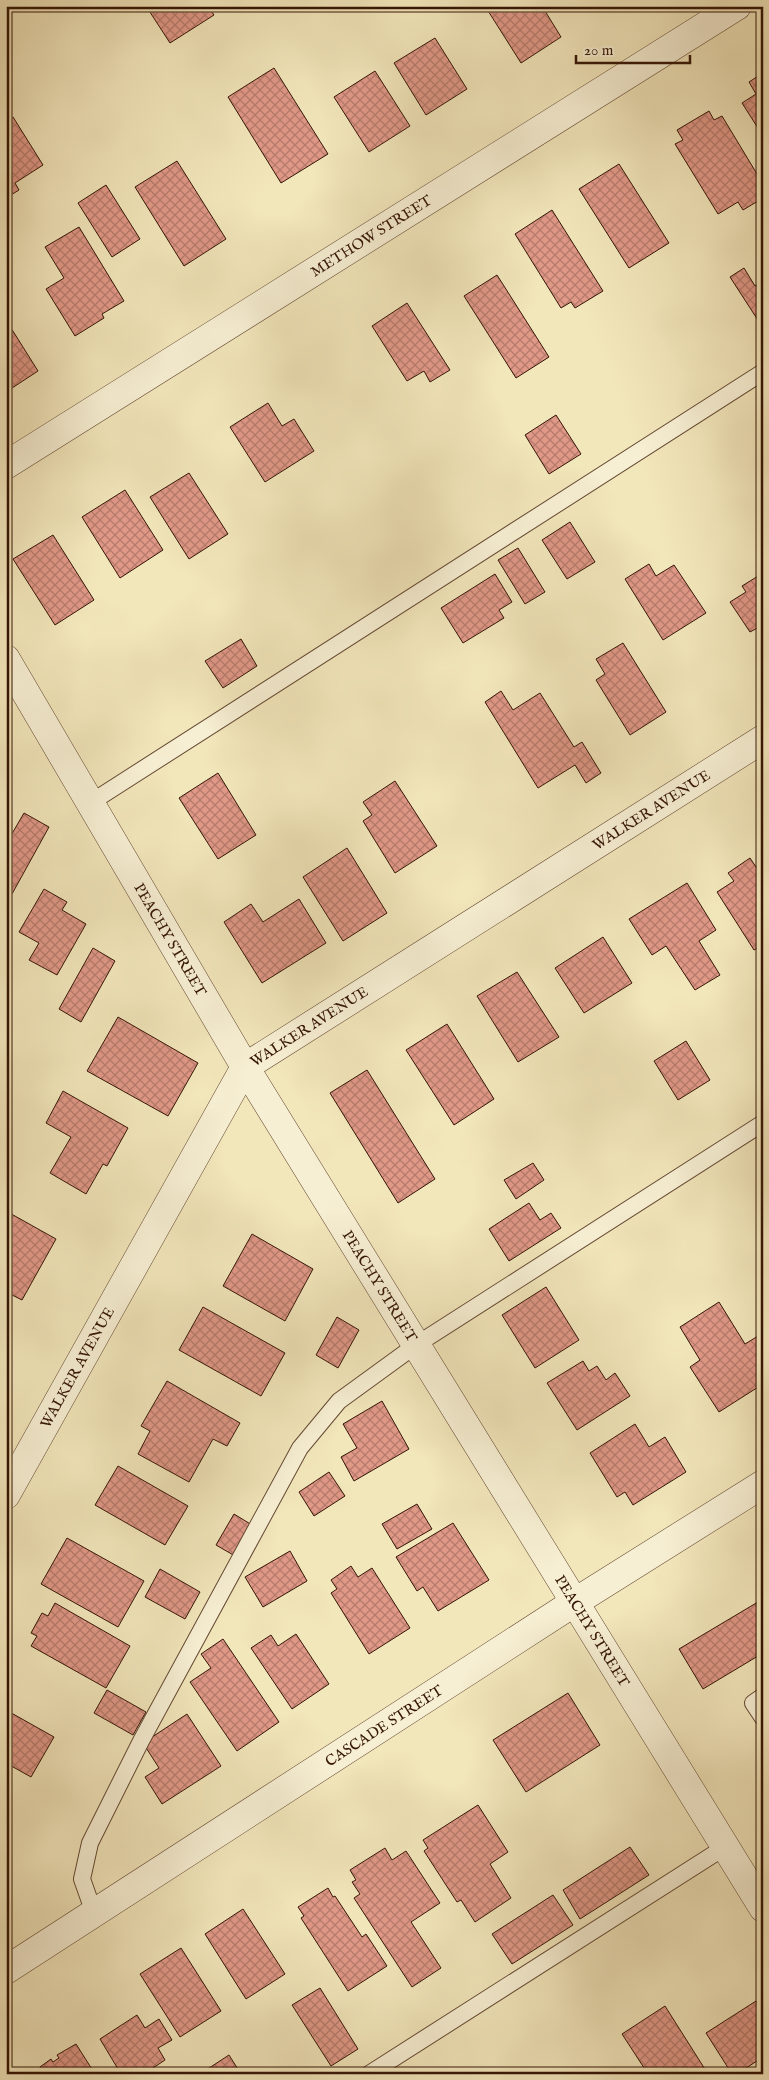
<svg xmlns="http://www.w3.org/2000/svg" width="769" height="2080" font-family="'IM FELL English',serif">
  <defs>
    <pattern id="building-cross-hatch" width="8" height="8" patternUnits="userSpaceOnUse" patternTransform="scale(1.25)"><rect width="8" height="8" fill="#e09887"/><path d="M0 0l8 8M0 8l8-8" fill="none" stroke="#b67b6c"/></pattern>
  </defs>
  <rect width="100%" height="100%" fill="#f2e6bb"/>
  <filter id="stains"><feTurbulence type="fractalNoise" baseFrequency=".004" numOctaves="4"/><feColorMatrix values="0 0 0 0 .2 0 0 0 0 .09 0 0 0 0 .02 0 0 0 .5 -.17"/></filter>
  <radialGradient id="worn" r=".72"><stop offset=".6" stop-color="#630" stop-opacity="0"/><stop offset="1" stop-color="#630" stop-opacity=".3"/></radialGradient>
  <g fill="url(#building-cross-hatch)" stroke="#351505">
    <polygon points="146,6 208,6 214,15 170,43"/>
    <polygon points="485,6 542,6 561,37 521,63"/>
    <polygon points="435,38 467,89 426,115 394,63"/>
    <polygon points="274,68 328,154 281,183 228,97"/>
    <polygon points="375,71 410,126 369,152 334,97"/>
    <polygon points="763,73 763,136 742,103 756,94 749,82"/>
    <polygon points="709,111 714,120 722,116 763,184 763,186 758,189 763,198 743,210 738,202 718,214 675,144 683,140 677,130"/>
    <polygon points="13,117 43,165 15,183 19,190 6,198 6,121"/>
    <polygon points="177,161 226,239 184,266 135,187"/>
    <polygon points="619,164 669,243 629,268 579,189"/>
    <polygon points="106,185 140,239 112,257 78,203"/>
    <polygon points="552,210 603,291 575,308 571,302 561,308 515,234"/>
    <polygon points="79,227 124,301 102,314 104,318 75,336 46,289 64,278 45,247"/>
    <polygon points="744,268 755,286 763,281 763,328 730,277"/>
    <polygon points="497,275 549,357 516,378 464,296"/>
    <polygon points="407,303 450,370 430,382 424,371 407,381 372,326"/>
    <polygon points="6,320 38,371 6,392"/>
    <polygon points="268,403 282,426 294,419 314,451 265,482 230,427"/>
    <polygon points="556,415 581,454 549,474 525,435"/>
    <polygon points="189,473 228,534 189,559 150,497"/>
    <polygon points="125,490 163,550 120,578 82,517"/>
    <polygon points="570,522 595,562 567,579 542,540"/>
    <polygon points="53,535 94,600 55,625 13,559"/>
    <polygon points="518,548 545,592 525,604 498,560"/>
    <polygon points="649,564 656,576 674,565 706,613 663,640 625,579"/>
    <polygon points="763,573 763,625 750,632 730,602 746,592 742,586"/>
    <polygon points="495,574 512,602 499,610 504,618 463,643 441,608"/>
    <polygon points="241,639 257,666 223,688 205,661"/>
    <polygon points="623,643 666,712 630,735 596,680 605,674 596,659"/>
    <polygon points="501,691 513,710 540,693 574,747 582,742 601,773 586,783 575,765 538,788 485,702"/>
    <polygon points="218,773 256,835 218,859 179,798"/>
    <polygon points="395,781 437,846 395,873 363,821 372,815 363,802"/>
    <polygon points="24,813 49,827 12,894 6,891 6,844"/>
    <polygon points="347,848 387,913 343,941 303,877"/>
    <polygon points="750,858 756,867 763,863 763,945 754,950 717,892 734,881 728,873"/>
    <polygon points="687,883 716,930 699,941 720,975 695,990 666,946 652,955 629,919"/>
    <polygon points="44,889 67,902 62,910 86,924 57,975 29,960 39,943 19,932"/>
    <polygon points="299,899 326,943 262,983 224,922 251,904 263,922"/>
    <polygon points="603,937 632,983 584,1013 555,968"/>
    <polygon points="93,948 115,961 81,1022 59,1009"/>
    <polygon points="517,972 559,1037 518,1062 477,996"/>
    <polygon points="118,1017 198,1063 168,1116 87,1071"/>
    <polygon points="447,1024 494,1099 454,1125 406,1050"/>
    <polygon points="686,1041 710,1080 678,1100 654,1061"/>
    <polygon points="367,1070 435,1179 398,1203 330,1093"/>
    <polygon points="63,1091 128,1128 107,1166 103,1164 86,1194 50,1173 71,1137 46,1123"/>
    <polygon points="533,1163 544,1180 516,1199 504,1180"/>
    <polygon points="529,1203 540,1220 551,1213 561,1228 509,1261 489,1229"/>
    <polygon points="6,1211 56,1239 22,1300 6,1292"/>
    <polygon points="252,1234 313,1269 285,1321 223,1286"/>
    <polygon points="546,1287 579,1340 535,1368 502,1315"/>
    <polygon points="719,1302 745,1344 763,1333 763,1384 719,1412 690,1367 700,1360 680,1327"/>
    <polygon points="203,1307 285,1353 261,1396 179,1350"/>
    <polygon points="337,1317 359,1330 338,1368 316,1355"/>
    <polygon points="583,1361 589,1371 597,1366 606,1380 615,1373 630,1396 577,1430 547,1383"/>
    <polygon points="167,1381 240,1423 227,1446 213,1439 189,1482 138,1454 150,1431 141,1426"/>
    <polygon points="382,1401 409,1449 354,1481 341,1457 357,1448 343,1424"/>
    <polygon points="635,1424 649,1447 665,1437 686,1472 633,1505 625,1492 617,1497 590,1453"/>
    <polygon points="118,1466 188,1506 165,1545 95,1505"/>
    <polygon points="329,1472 345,1496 314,1516 299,1492"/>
    <polygon points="417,1504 432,1529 397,1549 382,1524"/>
    <polygon points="234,1514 252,1525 235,1556 216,1545"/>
    <polygon points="453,1523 489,1580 438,1611 423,1587 417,1591 396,1557"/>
    <polygon points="67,1538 144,1581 118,1627 41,1584"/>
    <polygon points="290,1551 307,1581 263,1607 245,1577"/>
    <polygon points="351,1566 358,1577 372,1568 410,1628 369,1654 331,1593 337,1589 331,1580"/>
    <polygon points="160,1569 200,1592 185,1619 145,1597"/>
    <polygon points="763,1599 763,1653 703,1689 679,1649"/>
    <polygon points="55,1603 130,1646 106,1688 31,1646 37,1636 31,1633 42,1613 48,1616"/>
    <polygon points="296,1634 329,1684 292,1709 251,1648 271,1635 278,1646"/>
    <polygon points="223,1639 279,1722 237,1751 190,1682 211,1668 201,1654"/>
    <polygon points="107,1690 146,1712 133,1735 94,1713"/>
    <polygon points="568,1693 600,1745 526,1792 493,1740"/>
    <polygon points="6,1710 54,1737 31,1777 6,1763"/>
    <polygon points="187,1714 221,1766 162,1804 145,1777 159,1768 143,1743"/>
    <polygon points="478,1805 508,1852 490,1864 511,1898 475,1922 461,1900 457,1902 424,1851 428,1848 423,1840"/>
    <polygon points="630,1847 649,1875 580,1919 563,1890"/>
    <polygon points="385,1848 392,1860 406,1851 440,1903 411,1922 441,1968 412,1987 354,1898 360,1894 352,1882 356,1880 350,1870"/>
    <polygon points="328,1888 333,1897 335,1896 362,1937 366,1934 387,1966 348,1991 301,1918 304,1916 298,1907"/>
    <polygon points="553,1895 573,1925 512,1964 492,1934"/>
    <polygon points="243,1909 285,1974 246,1999 205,1934"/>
    <polygon points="181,1948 221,2011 180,2037 140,1974"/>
    <polygon points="320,1988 358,2049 331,2066 292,2005"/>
    <polygon points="756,2001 763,2011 763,2057 737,2074 732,2074 706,2033"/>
    <polygon points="665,2006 708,2074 648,2074 622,2034"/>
    <polygon points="137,2015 145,2028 159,2019 172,2040 158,2048 165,2060 144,2074 121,2074 100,2039"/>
    <polygon points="76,2044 95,2074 35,2074 41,2070 40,2067 51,2059 53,2062 59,2058 57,2055"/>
    <polygon points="229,2055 241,2074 204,2074 203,2072"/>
  </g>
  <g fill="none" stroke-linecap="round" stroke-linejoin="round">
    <defs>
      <g id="service">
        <polyline points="90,803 763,372"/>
        <polyline points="763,1696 753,1703 763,1718"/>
        <polyline points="94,1913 82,1879 90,1843 141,1741 300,1448 339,1401 416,1345 763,1123"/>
        <polyline points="369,2074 725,1847"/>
      </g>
      <g id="minor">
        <path id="s1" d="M6,465L737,6"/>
        <path id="s2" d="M6,659L245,1067L763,1908"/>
        <path id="s3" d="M6,1495L245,1067L763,739"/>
        <path id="s4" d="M6,1970L575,1602L763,1484"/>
      </g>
    </defs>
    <use href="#service" stroke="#644932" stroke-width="18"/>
    <use href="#minor" stroke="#644932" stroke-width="29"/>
    <use href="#service" stroke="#f7efd3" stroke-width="16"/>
    <use href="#minor" stroke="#f7efd3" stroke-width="28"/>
  </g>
  <g text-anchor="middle" stroke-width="4" stroke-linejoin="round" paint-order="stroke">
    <g font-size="15" fill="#351505" stroke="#f7efd3">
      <text dy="5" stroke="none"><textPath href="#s1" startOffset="431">METHOW STREET</textPath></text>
      <text dy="5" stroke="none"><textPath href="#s3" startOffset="971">WALKER AVENUE</textPath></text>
      <text dy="5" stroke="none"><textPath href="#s2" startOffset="325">PEACHY STREET</textPath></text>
      <text dy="5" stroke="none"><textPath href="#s3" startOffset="566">WALKER AVENUE</textPath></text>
      <text dy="5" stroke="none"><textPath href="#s2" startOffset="730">PEACHY STREET</textPath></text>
      <text dy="5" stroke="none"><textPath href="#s3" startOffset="146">WALKER AVENUE</textPath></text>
      <text dy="5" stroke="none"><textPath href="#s2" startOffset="1135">PEACHY STREET</textPath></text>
      <text dy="5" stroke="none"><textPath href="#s4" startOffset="450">CASCADE STREET</textPath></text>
    </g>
  </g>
  <rect width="769" height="2080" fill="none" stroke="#f2e6bb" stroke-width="25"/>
  <rect x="8" y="8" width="754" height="2065" fill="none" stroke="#351505" stroke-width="2.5"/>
  <rect x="12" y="12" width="744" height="2055" fill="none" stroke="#351505"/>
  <path d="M576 55v8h114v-8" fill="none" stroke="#351505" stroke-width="2.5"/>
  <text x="584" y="55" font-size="15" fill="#351505" stroke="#f7efd3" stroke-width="4" paint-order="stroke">20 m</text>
  <rect width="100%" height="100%" filter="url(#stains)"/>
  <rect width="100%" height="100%" fill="url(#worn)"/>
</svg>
